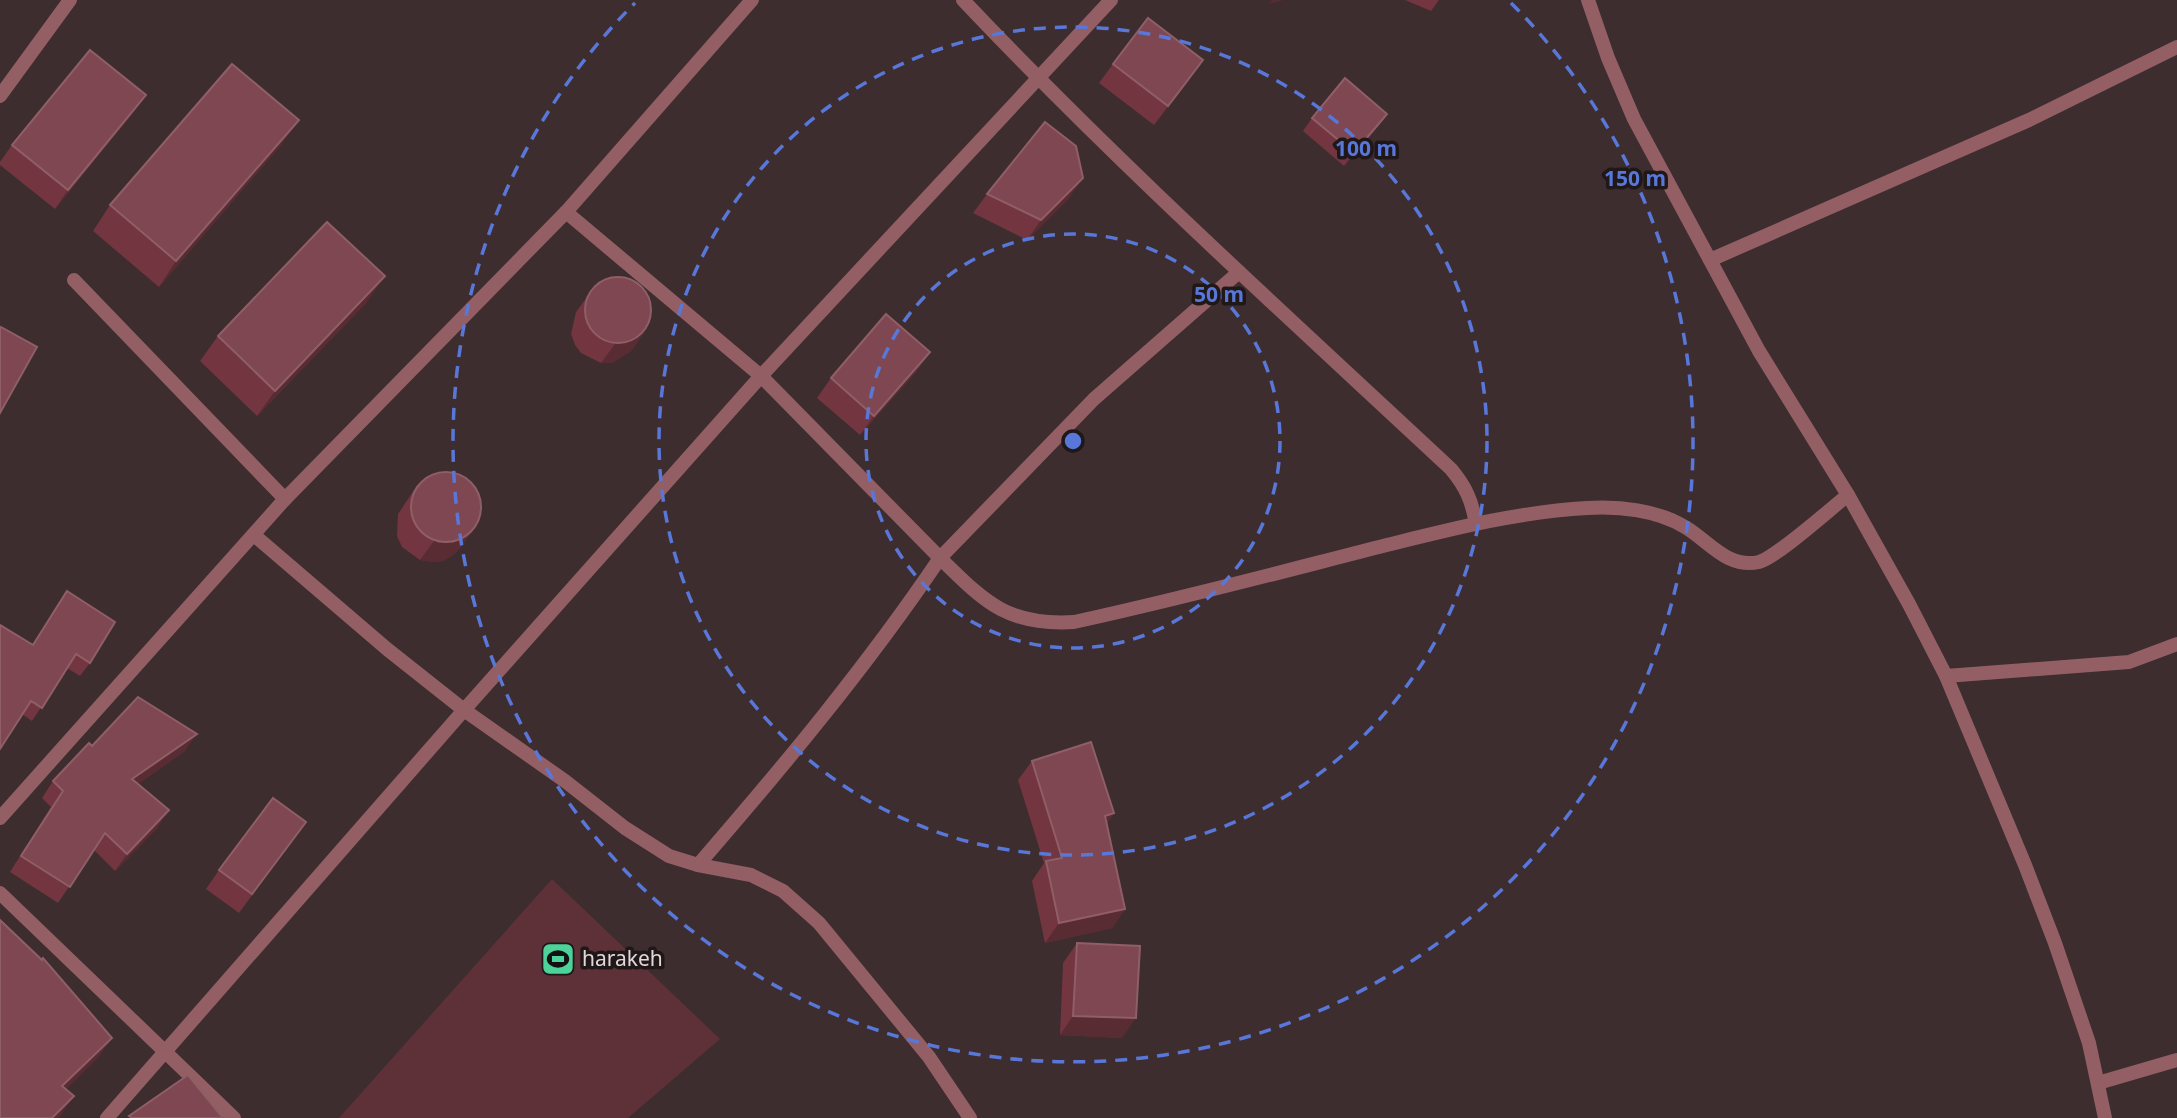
<svg xmlns="http://www.w3.org/2000/svg" width="2177" height="1118" font-family="'Noto Sans',sans-serif">
  <rect width="100%" height="100%" fill="#3d2d2e"/>
  <polygon fill="#5d3137" points="552,879 720,1039 628,1118 339,1118"/>
  <g fill="none" stroke-linecap="round" stroke-linejoin="round">
    <g stroke="#935f65" stroke-width="14">
      <path d="M963,0C1118,164 1286,315 1451,469C1466,487 1472,501 1476,524"/>
      <polyline points="1588,0 1608,58 1634,119 1759,351 1848,495 1909,604 1946,676 2025,865 2055,943 2089,1043 2105,1118"/>
      <polyline points="0,96 70,0"/>
      <polyline points="566,212 761,376 940,558 1094,399 1239,272"/>
      <polyline points="1710,260 2029,120 2177,47"/>
      <polyline points="74,280 285,499"/>
      <polyline points="254,535 387,649 464,710 565,781 625,828 669,856 698,865 751,875 783,891 819,923 929,1057 970,1118"/>
      <polyline points="1946,676 2129,662 2177,644"/>
      <polyline points="0,818 285,499 566,212 752,0"/>
      <path d="M698,865C783,767 867,666 940,558C985,602 1007,626 1074,622C1176,600 1277,573 1379,547C1448,530 1516,512 1587,508C1619,506 1657,510 1685,527C1709,541 1727,569 1759,562C1777,557 1830,509 1848,495"/>
      <polyline points="0,893 234,1118"/>
      <polyline points="2098,1083 2177,1060"/>
      <polyline points="107,1118 464,710 761,376 1111,0"/>
    </g>
  </g>
  <g fill="#733540">
    <polygon points="1405,0 1439,0 1431,11"/>
    <polygon points="1113,64 1189,80 1154,125 1099,83"/>
    <polygon points="146,95 132,114 55,209 0,165 0,162 12,145"/>
    <polygon points="1387,114 1377,127 1344,166 1303,131 1312,118"/>
    <polygon points="281,145 159,287 93,231 110,205"/>
    <polygon points="987,194 1070,197 1027,240 973,213"/>
    <polygon points="590,293 645,331 631,351 612,363 601,363 581,353 575,345 571,334 576,312"/>
    <polygon points="367,302 257,416 200,361 218,336"/>
    <polygon points="930,352 916,372 860,435 817,398 831,378"/>
    <polygon points="418,484 461,547 453,555 443,561 432,562 420,560 402,547 397,536 398,514"/>
    <polygon points="67,591 90,663 80,676 67,668 32,721 22,714 32,645"/>
    <polygon points="92,746 185,751 138,784 158,827 115,871 94,850 58,903 10,872 51,807 42,798 53,781"/>
    <polygon points="1032,761 1114,813 1107,823 1125,909 1112,928 1045,943 1032,881 1044,863 1018,780"/>
    <polygon points="306,822 239,913 206,889 219,870"/>
    <polygon points="1077,943 1122,1038 1060,1035 1063,963"/>
  </g>
  <g fill="#592b32">
    <polygon points="1272,0 1284,0 1269,4"/>
    <polygon points="1203,60 1189,80 1154,125 1168,106"/>
    <polygon points="146,95 132,114 55,209 68,190"/>
    <polygon points="1387,114 1377,127 1344,166 1354,153"/>
    <polygon points="299,120 281,145 159,287 176,261"/>
    <polygon points="1083,178 1070,197 1027,240 1041,220"/>
    <polygon points="385,276 367,302 257,416 275,391"/>
    <polygon points="645,331 631,351 612,363 601,363 615,344"/>
    <polygon points="930,352 916,372 860,435 874,416"/>
    <polygon points="475,528 461,547 453,555 443,561 432,562 420,560 434,541"/>
    <polygon points="197,734 185,751 121,796 132,779"/>
    <polygon points="169,810 158,827 115,871 127,854"/>
    <polygon points="1114,813 1100,832 1105,816"/>
    <polygon points="1125,909 1112,928 1045,943 1059,923"/>
    <polygon points="1073,1016 1136,1018 1122,1038 1060,1035"/>
    <polygon points="112,1038 99,1057 49,1106 62,1086"/>
    <polygon points="74,1096 59,1118 52,1118"/>
  </g>
  <g fill="#7f4751" stroke="#8f5e66" stroke-width="2">
    <polygon points="1148,18 1203,60 1168,106 1113,64"/>
    <polygon points="90,50 146,95 68,190 12,145"/>
    <polygon points="232,64 299,120 176,261 110,205"/>
    <polygon points="1345,78 1387,114 1354,153 1312,118"/>
    <polygon points="1045,122 1076,146 1083,178 1041,220 987,194"/>
    <polygon points="327,222 385,276 275,391 218,336"/>
    <circle cx="618" cy="310" r="33"/>
    <polygon points="886,314 930,352 874,416 831,378"/>
    <polygon points="1,327 37,347 0,413 0,329"/>
    <circle cx="446" cy="507" r="35"/>
    <polygon points="67,591 115,622 90,663 76,654 42,708 31,701 0,749 0,625 33,645"/>
    <polygon points="138,697 197,734 132,779 169,810 127,854 105,833 70,887 21,856 63,791 53,781 89,743 92,746"/>
    <polygon points="1091,742 1114,813 1105,816 1125,909 1059,923 1046,861 1062,858 1032,761"/>
    <polygon points="273,798 306,822 252,894 219,870"/>
    <polygon points="0,920 42,960 43,958 112,1038 62,1086 74,1096 52,1118 0,1118"/>
    <polygon points="1077,943 1140,946 1136,1018 1073,1016"/>
    <polygon points="188,1075 223,1118 132,1118 129,1116"/>
  </g>
  <g fill="none" stroke="#5877d8" stroke-width="3.5" stroke-dasharray="12 9">
    <circle cx="1073" cy="441" r="207"/>
    <circle cx="1073" cy="441" r="414"/>
    <path d="M1511 3A620 620 0 1 1 635 3"/>
  </g>
  <defs>
    <symbol id="stadium-square" viewBox="-11 -11 22 22"><rect x="-9" y="-9" width="18" height="18" rx="4" fill="#4dd39a" stroke="#1f1718"/><path d="M0-5a6.5 5 0 1 0 0 10a6.5 5 0 1 0 0-10ZM-3.5-1.8h7v3.6h-7Z" fill="#111"/></symbol>
  </defs>
  <g fill-rule="evenodd">
    <use href="#stadium-square" x="539" y="940" width="38" height="38"/>
  </g>
  <g text-anchor="middle" stroke-width="7" stroke-linejoin="round" paint-order="stroke">
    <g font-size="21" fill="#e3d8d9" stroke="#1f1718" text-anchor="start">
      <text x="582" y="966">harakeh</text>
    </g>
  </g>
  <circle cx="1073" cy="441" r="10" fill="#5877d8" stroke="#1f1718" stroke-width="3.5"/>
  <g font-size="21" text-anchor="middle" font-weight="bold" fill="#5877d8" stroke="#1f1718" stroke-width="7" stroke-linejoin="round" paint-order="stroke">
    <text x="1366" y="156">100 m</text>
    <text x="1635" y="186">150 m</text>
    <text x="1219" y="302">50 m</text>
  </g>
</svg>
